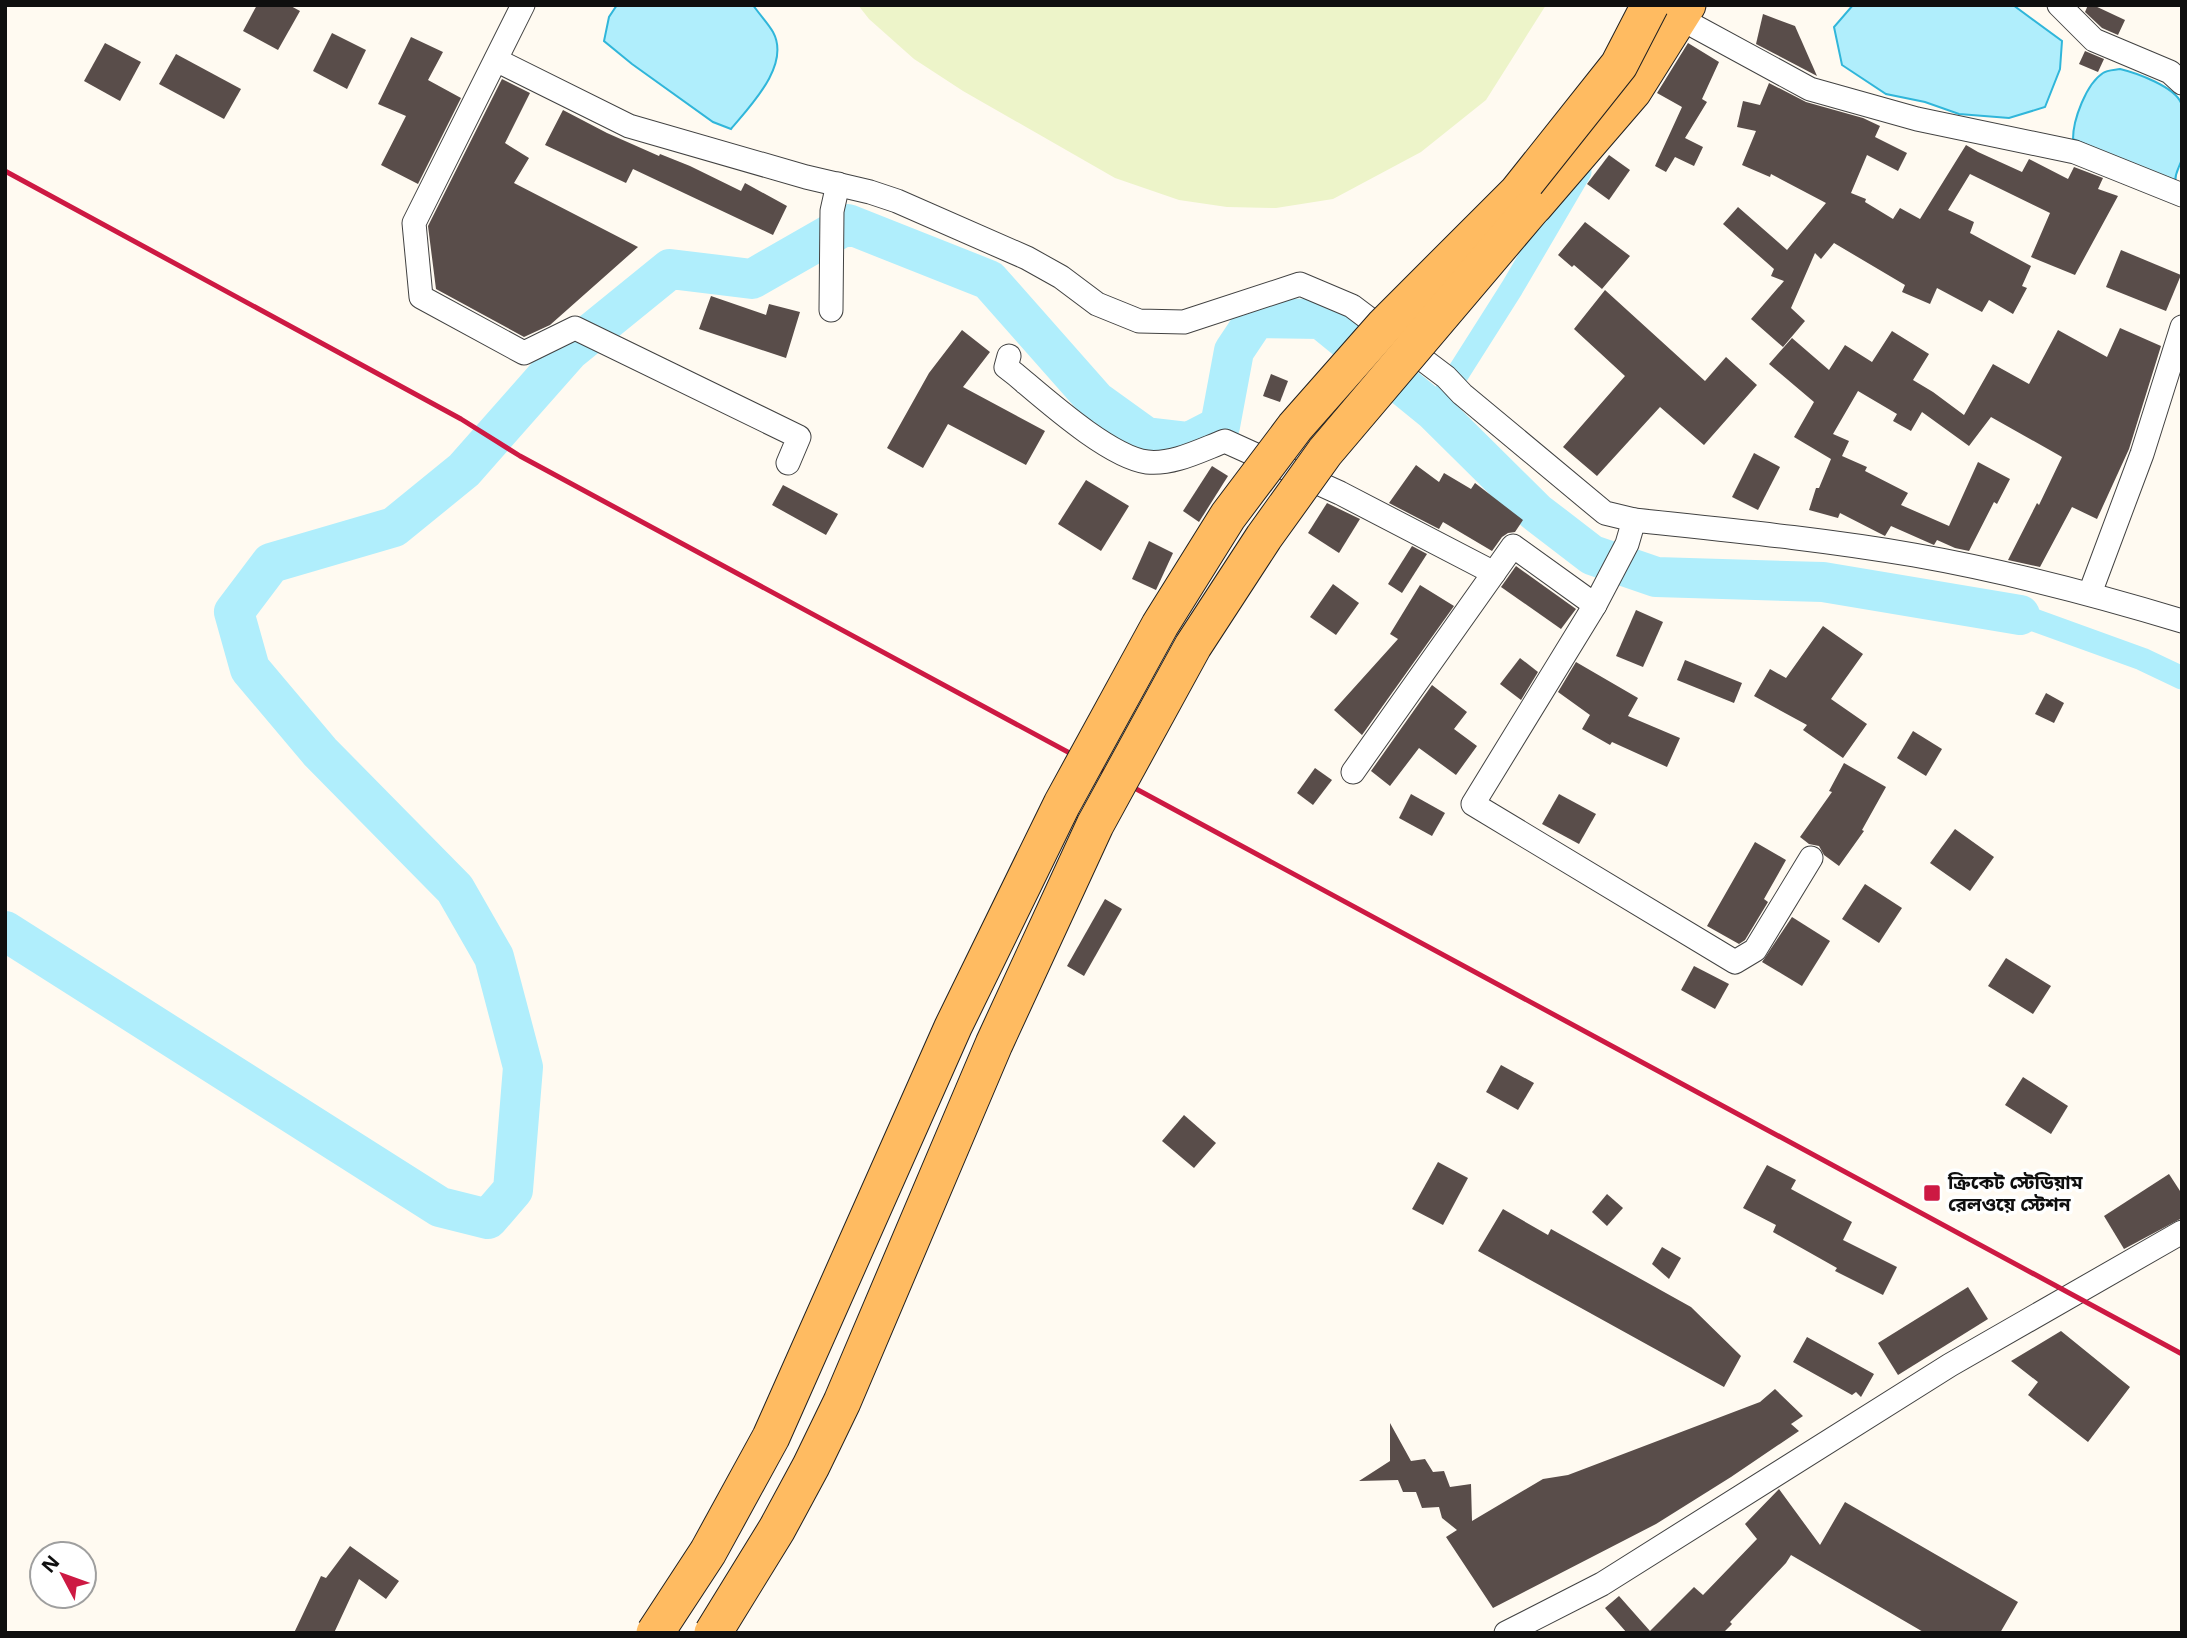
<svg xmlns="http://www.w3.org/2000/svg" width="2187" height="1638" font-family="Georgia,'Noto Sans Bengali',serif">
  <rect width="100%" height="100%" fill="#fffaf1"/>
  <polygon fill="#edf4c9" points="858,5 1546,5 1486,100 1421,152 1333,199 1276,208 1227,207 1179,200 1115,178 963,91 914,59 869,19"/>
  <g fill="#b0eefc" stroke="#30b6da" stroke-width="2">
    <path d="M617,5H753C759,14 768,23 773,32C791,65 750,106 731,129L713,122L632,64L604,41L609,17Z"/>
    <polygon points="1853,5 2013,5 2062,41 2060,69 2045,107 2009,118 1959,114 1925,102 1886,94 1842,65 1834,27"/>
    <path d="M2120,69C2137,73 2175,87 2181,103C2184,112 2183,148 2182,158C2180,168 2175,170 2175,183L2073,139C2073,120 2086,84 2103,73C2107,70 2116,70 2120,69Z"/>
  </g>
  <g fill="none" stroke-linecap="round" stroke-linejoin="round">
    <g stroke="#b0eefc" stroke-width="23">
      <polyline points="1434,411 1512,288 1580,172"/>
      <polyline points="2020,615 2142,659 2182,678"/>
    </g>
    <polyline stroke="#b0eefc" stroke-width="40" points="5,931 440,1207 488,1219 513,1190 523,1067 494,957 455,889 320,752 250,669 234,612 271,563 394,527 464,470 569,351 670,269 752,279 848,224 989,280 1096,401 1146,437 1189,442 1220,426 1234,351 1256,318 1321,319 1434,411 1536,512 1592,555 1656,577 1823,582 2020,615"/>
  </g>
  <g fill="#594d4a">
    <polygon points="257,5 289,5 300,11 278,50 243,31"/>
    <polygon points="2088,5 2093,5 2125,20 2118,35 2102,28 2085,12"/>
    <polygon points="1763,14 1795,26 1817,76 1756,44"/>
    <polygon points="332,33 366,50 347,89 313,71"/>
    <polygon points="411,37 443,52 428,80 461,98 418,184 381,165 406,116 378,104"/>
    <polygon points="105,43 141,62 120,101 84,81"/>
    <polygon points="1688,43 1719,62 1702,99 1707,102 1685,138 1703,147 1694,166 1675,157 1666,172 1655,166 1682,107 1657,93"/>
    <polygon points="2085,51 2104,59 2098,72 2079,64"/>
    <polygon points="176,54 241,89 224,119 159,84"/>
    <polygon points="502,79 530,93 505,143 529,158 514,183 638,247 550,325 524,337 436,289 428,226"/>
    <polygon points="1769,83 1806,102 1863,118 1880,126 1875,137 1907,153 1898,171 1867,155 1851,193 1866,199 1865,202 1893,219 1900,208 1920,219 1966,145 1978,152 2022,172 2029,159 2068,179 2074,167 2103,178 2098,189 2118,196 2075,275 2031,257 2050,213 1970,174 1948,210 1974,222 1970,233 2031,266 2022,286 2027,288 2013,314 1989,300 1982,312 1937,288 1930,304 1902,292 1905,285 1834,243 1821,259 1815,253 1791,308 1805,321 1783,347 1751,319 1784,281 1771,276 1774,269 1723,224 1738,207 1787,250 1826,203 1771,174 1770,177 1742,165 1756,131 1737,127 1743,101 1760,105"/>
    <polygon points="563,110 607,133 659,156 660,154 690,166 741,191 745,183 787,206 773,235 633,169 626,183 545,145"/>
    <polygon points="1609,155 1630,170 1609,200 1587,184"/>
    <polygon points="1585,222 1630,256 1602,289 1574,265 1572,267 1558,255"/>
    <polygon points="2121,250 2181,275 2166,311 2106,287"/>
    <polygon points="1605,290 1705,381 1726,357 1757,385 1704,445 1660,407 1597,476 1563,447 1625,376 1574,329"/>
    <polygon points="711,296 766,315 769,304 800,312 786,358 699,329"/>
    <polygon points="2120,328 2161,346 2129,449 2097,519 2072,507 2040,567 2008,560 2037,503 2039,505 2062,457 1991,417 1969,446 1922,412 1911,431 1893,421 1897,414 1858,391 1833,434 1849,441 1842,456 1867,467 1865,471 1908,493 1901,505 1949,526 1978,462 2010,479 1997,504 1994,502 1969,551 1955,548 1937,540 1934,545 1891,526 1885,536 1840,513 1838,518 1809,510 1816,488 1819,488 1831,459 1794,437 1814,402 1769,364 1792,338 1829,370 1845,345 1872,362 1892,331 1929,354 1913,380 1933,392 1964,415 1993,364 2029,384 2058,330 2107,357"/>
    <polygon points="962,330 990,352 963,387 1045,431 1026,465 948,424 923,468 887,448 929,373"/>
    <polygon points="1271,374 1288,381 1280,402 1263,396"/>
    <polygon points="1754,453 1780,467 1758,510 1732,497"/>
    <polygon points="1416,465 1439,482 1444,473 1471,489 1475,483 1523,520 1515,532 1508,533 1502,537 1492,551 1443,522 1439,529 1389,503"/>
    <polygon points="1212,466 1228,476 1199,522 1183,511"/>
    <polygon points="1086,480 1129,506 1101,551 1058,524"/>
    <polygon points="783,485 838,514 826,535 772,505"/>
    <polygon points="1327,503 1360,519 1339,553 1308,533"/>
    <polygon points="1149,541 1173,553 1156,590 1132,579"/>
    <polygon points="1412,546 1427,554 1402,593 1388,584"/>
    <polygon points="1516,566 1576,609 1561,629 1501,587"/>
    <polygon points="1333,584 1359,603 1336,635 1310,617"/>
    <polygon points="1420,585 1454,606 1362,735 1334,710 1398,639 1390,634"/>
    <polygon points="1636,610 1663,622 1643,667 1616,656"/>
    <polygon points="1823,626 1863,654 1831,699 1867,724 1843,758 1803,730 1807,725 1754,696 1770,669 1786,678"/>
    <polygon points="1520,658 1538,672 1521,700 1500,684"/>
    <polygon points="1685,660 1742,683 1734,703 1677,680"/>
    <polygon points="1576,662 1638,698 1628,716 1680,738 1667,767 1612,742 1610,745 1582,729 1590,715 1558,692"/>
    <polygon points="1432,685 1467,712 1454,729 1477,746 1456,775 1419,748 1390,786 1371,771"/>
    <polygon points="2046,693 2064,703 2054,723 2035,714"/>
    <polygon points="1913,731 1942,749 1926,776 1897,758"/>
    <polygon points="1844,763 1886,787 1862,830 1864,831 1839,866 1824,855 1819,846 1809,844 1800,837 1832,792 1829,791"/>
    <polygon points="1315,768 1332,780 1313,805 1297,793"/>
    <polygon points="1411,794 1445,813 1432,836 1399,818"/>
    <polygon points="1559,794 1596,814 1579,844 1542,824"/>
    <polygon points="1955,829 1994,857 1970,891 1930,863"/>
    <polygon points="1755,842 1786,860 1764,899 1768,902 1745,940 1739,944 1707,926"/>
    <polygon points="1865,884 1902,908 1879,943 1842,919"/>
    <polygon points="1105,899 1122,909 1084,976 1067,966"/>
    <polygon points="1792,917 1830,941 1802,986 1762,962"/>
    <polygon points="2006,958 2051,986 2033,1014 1988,986"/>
    <polygon points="1694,966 1729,984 1715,1009 1681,990"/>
    <polygon points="1501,1065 1534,1083 1518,1110 1486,1092"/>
    <polygon points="2023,1077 2068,1106 2051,1134 2005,1105"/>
    <polygon points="1184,1115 1216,1143 1194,1168 1162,1141"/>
    <polygon points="1438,1162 1468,1178 1443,1225 1412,1209"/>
    <polygon points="1767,1165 1796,1180 1791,1189 1852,1222 1843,1240 1897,1267 1883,1295 1835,1271 1837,1268 1773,1232 1776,1225 1743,1208"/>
    <polygon points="2169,1174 2182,1194 2182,1218 2124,1249 2104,1216"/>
    <polygon points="1607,1194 1623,1208 1607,1226 1592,1212"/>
    <polygon points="1503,1209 1548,1235 1551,1229 1691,1307 1741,1356 1724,1387 1478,1251"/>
    <polygon points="1662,1247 1681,1258 1669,1279 1652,1264"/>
    <polygon points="1968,1287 1988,1319 1898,1375 1878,1343"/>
    <polygon points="2061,1331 2130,1387 2088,1442 2028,1395 2038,1382 2011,1361"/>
    <polygon points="1807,1337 1874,1374 1861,1397 1856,1392 1852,1395 1793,1362"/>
    <polygon points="1775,1389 1803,1416 1791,1424 1799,1431 1731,1477 1656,1524 1493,1608 1446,1537 1457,1530 1442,1518 1439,1507 1422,1508 1416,1492 1403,1492 1398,1480 1359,1481 1390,1461 1390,1423 1411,1461 1425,1459 1433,1472 1444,1471 1450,1487 1471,1484 1472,1521 1543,1479 1568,1475 1760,1402"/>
    <polygon points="1779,1489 1820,1545 1845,1502 2018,1602 2000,1633 1925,1633 1791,1555 1786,1563 1730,1622 1732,1624 1723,1633 1627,1633 1605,1608 1619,1596 1650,1631 1694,1587 1703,1595 1757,1539 1745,1524"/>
    <polygon points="350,1546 399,1581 386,1599 359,1579 334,1633 294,1633 321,1576 326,1578"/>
  </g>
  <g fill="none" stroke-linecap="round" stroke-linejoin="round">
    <defs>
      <g id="minor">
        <polyline points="523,5 414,223 421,297 524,353 575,328 799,437 788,463"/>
        <polyline points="2059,5 2094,40 2170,72 2182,83"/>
        <polyline points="1696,27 1810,89 1917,119 2075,152 2182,195"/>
        <polyline points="496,60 629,126 806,177 870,192 897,201 1027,258 1061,277 1097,304 1139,321 1184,322 1300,284 1352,306 1446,377 1462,394 1605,513 1634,520"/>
        <polyline points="831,310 832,211 838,184"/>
        <path d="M1009,356L1006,367L1015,374C1045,399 1109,457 1147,462C1173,465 1201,450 1225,441L1340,493L1494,573"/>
        <polyline points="2090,593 2142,454 2182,327"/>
        <polyline points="1353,772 1513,546 1595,605"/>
        <path d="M1811,858L1755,950L1735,962L1473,804L1595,605L1627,544L1634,520C1727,530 1821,539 1914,555C2005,571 2093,594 2182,621"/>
        <polyline points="1506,1633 1602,1584 1950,1365 2182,1232"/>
      </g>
      <polyline id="primary" points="1534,206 1633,91 1687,5"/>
    </defs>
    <use href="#minor" stroke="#424242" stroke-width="25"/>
    <use href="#primary" stroke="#202020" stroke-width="39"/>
    <use href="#minor" stroke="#fff" stroke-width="23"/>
    <use href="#primary" stroke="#ffbb61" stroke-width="37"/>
    <polyline stroke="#cd1943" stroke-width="5" points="5,171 461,419 520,456 2182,1354"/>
    <defs>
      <g id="primary-bridge">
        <polyline points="655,1633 708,1552 771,1437 953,1027 1062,804 1160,625 1228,516 1295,427 1385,325 1518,192 1619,65 1650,5"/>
        <polyline points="713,1633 777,1529 811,1466 842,1402 994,1044 1095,825 1193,646 1264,537 1325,452 1531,209"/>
      </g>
    </defs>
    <use href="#primary-bridge" stroke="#202020" stroke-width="39" stroke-linecap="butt"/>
    <use href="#primary-bridge" stroke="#ffbb61" stroke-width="37"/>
  </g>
  <rect fill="#cd1943" stroke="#fff" stroke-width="2.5" x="1923" y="1184" width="18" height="18" rx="3.5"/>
  <g text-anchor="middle" stroke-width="7" stroke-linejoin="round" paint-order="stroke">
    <g font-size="19" font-weight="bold" fill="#0f0f0f" stroke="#fff" text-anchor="start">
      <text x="1948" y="1189">ক্রিকেট স্টেডিয়াম<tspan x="1948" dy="22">রেলওয়ে স্টেশন</tspan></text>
    </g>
  </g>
  <rect width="2187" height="1638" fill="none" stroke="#0f0f0f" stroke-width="14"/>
  <g transform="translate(63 1575) rotate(311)"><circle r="33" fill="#ffffff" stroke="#9f9f9f" stroke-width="2"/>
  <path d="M0-5L12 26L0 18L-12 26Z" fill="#cd1943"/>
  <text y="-10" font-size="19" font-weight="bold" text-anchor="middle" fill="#0f0f0f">N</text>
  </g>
</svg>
